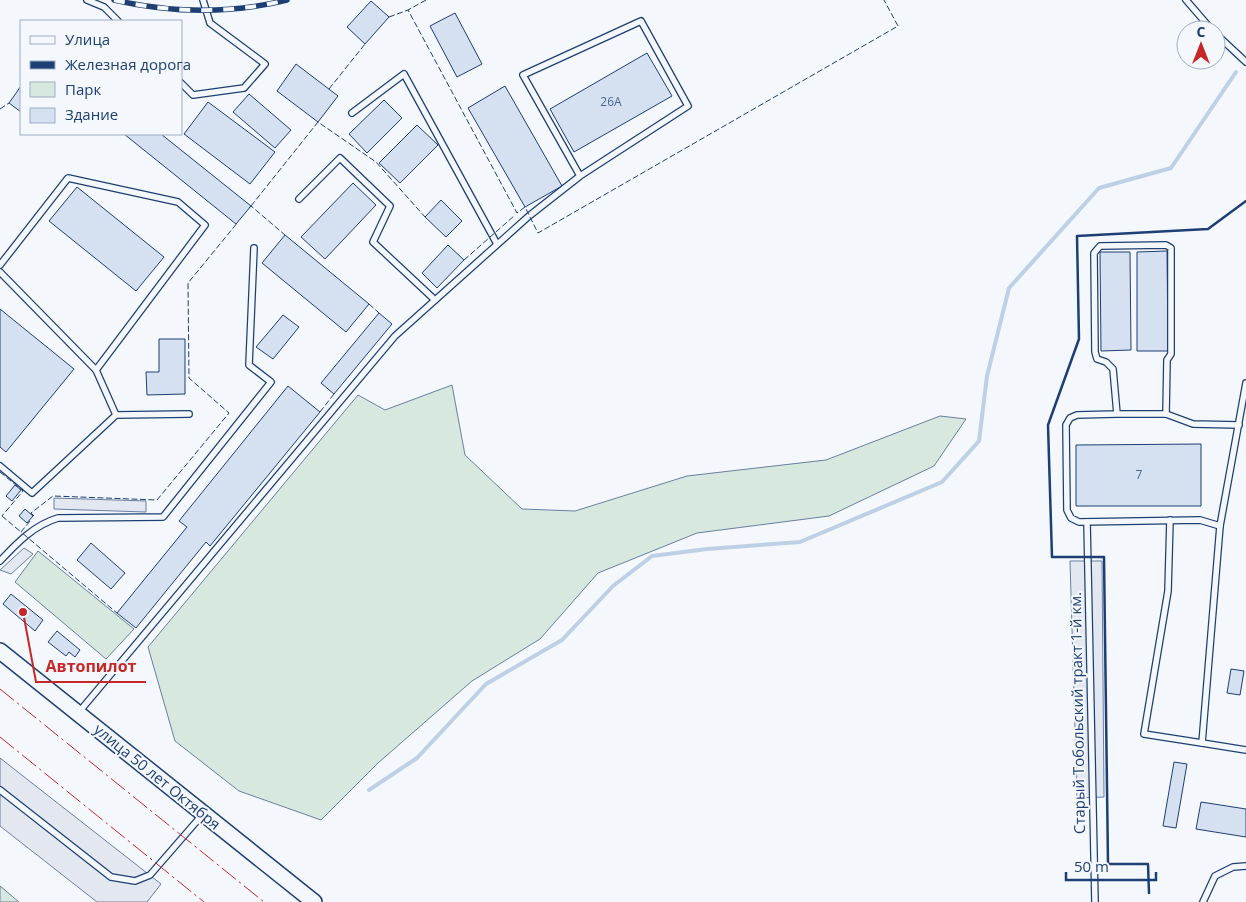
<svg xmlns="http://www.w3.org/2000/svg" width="1246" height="902" font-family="'Open Sans',sans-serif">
  <rect width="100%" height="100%" fill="#f4f7fb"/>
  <g fill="#d7e8df" stroke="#687fa3">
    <polygon points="452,385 465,455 522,509 575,511 687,476 826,460 940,416 966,419 934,466 829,516 697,533 598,573 540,639 472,681 378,763 321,820 239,791 175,741 148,647 358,395 385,410"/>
    <polygon points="38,551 134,629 106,659 15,582"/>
    <polygon points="0,886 19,902 0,902"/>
  </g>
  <g fill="#e3e8f0" stroke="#687fa3">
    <polygon points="54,498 146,501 146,512 54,509"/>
    <polygon points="24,548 33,554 11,574 0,570"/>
    <polygon points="1070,561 1102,561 1104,797 1077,798"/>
    <polygon points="0,758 161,884 147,902 97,902 0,826"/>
  </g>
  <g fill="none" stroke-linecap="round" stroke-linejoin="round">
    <polyline stroke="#bed0e5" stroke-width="4" points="369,790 417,758 486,684 562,640 613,586 652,556 707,549 800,542 942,482 979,441 987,376 1009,288 1099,188 1171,168 1236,72"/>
  </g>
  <g fill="#d5e0f0" stroke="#1d3f73">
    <polygon points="371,1 389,17 365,44 347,27"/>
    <polygon points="455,13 482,64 457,77 430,26"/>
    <polygon points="647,53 672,96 574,152 550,109"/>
    <polygon points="296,64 338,96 318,122 277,91"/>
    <polygon points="21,86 21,112 9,103"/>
    <polygon points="505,86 562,186 525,207 468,108"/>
    <polygon points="249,94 291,130 275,148 233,112"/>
    <polygon points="384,100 402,118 367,153 349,134"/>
    <polygon points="208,102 275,152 250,184 184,134"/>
    <polygon points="417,125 438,145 400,183 379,163"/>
    <polygon points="124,134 161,134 251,206 236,224"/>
    <polygon points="353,183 376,205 325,259 301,237"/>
    <polygon points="77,187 164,257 136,291 49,221"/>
    <polygon points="441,200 462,221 446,237 425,217"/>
    <polygon points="285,235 369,304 346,332 262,263"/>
    <polygon points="448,245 464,260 437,288 422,273"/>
    <polygon points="1167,251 1168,351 1137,351 1137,252"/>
    <polygon points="1100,252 1130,252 1131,350 1101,351"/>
    <polygon points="0,309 74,369 6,452 0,447"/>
    <polygon points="379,313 392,324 334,394 321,383"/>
    <polygon points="283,315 299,327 273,359 256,347"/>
    <polygon points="159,339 185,339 185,394 147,395 146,372 159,372"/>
    <polygon points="288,386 320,412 210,546 206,542 136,628 117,613 187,527 179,521"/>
    <polygon points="1201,444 1201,506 1076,506 1076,445"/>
    <polygon points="15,485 21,490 12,501 6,496"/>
    <polygon points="25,509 33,516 27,523 19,516"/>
    <polygon points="91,543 125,573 111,589 77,560"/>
    <polygon points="11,594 43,620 35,631 3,604"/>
    <polygon points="57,631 80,650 75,657 69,652 66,656 48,642"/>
    <polygon points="1231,669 1244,671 1240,695 1227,693"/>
    <polygon points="1174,762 1187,764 1176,828 1163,826"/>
    <polygon points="1201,802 1246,809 1246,837 1196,829"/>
  </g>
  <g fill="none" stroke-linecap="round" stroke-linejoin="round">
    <defs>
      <g id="lane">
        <polyline points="87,0 104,7 118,21"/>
        <polyline points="1186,0 1212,30"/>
        <polyline points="1216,34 1246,62"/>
        <polyline points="181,83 193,95 244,88 265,64 210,23 203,0"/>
        <polyline points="352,113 404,74 497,244"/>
        <polyline points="299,199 340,158 390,206 373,242 435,300"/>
        <polyline points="0,265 68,178 178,202 205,225 96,370 116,415 32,493 0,466"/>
        <polyline points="0,272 96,370"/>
        <polyline points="1246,383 1220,526 1202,743 1246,750"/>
        <polyline points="1117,414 1166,414 1167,360 1171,354 1171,248 1166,245 1100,246 1094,253 1095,352 1097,359 1106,362 1113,369 1117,414 1077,415 1070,418 1066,425 1067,510 1071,518 1079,522 1200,520 1220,526"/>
        <polyline points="1166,414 1193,424 1239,425"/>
        <polyline points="116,415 189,414"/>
        <polyline points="1170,520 1168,591 1144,734 1202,743"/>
        <polyline points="1087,522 1095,902"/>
        <path d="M0,561C17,543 34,525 58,518L163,517L271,382L249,365L254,248"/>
        <polyline points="79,712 395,336 529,216 580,176 688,106 641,21 523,75 580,176"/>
        <polyline points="0,790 111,877 135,881 150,875 203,814"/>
        <polyline points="1203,902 1215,876 1233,867 1246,866"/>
      </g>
      <polyline id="secondary" points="0,651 314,902"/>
    </defs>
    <use href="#lane" stroke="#1d3f73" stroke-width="8"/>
    <use href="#secondary" stroke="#1d3f73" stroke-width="18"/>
    <use href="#lane" stroke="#f4f7fb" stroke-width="5.5"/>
    <use href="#secondary" stroke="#f4f7fb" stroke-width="15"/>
    <defs>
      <path id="rail" d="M114,0C171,13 230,14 287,0"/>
    </defs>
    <use href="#rail" stroke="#1d3f73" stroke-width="5.5"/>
    <use href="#rail" stroke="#f4f7fb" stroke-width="4" stroke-dasharray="11" stroke-linecap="butt"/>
    <g stroke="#1d3f73" stroke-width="1" stroke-dasharray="6 2.5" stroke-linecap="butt">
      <polyline points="426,0 408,10 517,213 525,207 538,233 898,26 884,0"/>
      <polyline points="389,17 408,10"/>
      <polyline points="329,89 365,44"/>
      <polyline points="0,109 9,103"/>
      <polyline points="251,206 318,122 376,162 425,217"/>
      <polyline points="249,208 251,206 285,235"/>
      <polyline points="464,260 514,216"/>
      <polyline points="369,304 379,313"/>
      <polyline points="320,412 334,394"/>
      <polyline points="0,472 23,491 2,516"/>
      <polyline points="2,516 21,532"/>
      <polyline points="34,516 31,513 53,496 157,500 229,413 189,378 188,283 238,222"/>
      <polyline points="30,521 21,532 117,613"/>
    </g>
    <polyline stroke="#1d3f73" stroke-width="2.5" points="1149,893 1148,864 1108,864 1104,557 1052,557 1048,425 1079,339 1077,236 1208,229 1246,201"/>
    <g stroke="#c62828" stroke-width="1" stroke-dasharray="18 4 2.5 4" stroke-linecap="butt">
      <polyline points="0,689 264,902"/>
      <polyline points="0,737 204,902"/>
    </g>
  </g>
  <g text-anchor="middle" stroke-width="4" stroke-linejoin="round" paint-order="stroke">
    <g font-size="12" fill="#4b6792">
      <text x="611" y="106">26А</text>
      <text x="1139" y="479">7</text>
    </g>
    <g font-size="15" fill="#1d3f73" stroke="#f4f7fb">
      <text transform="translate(1078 713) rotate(-91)" y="5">Старый Тобольский тракт 1-й км.</text>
      <text transform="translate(157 777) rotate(39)" y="5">улица 50 лет Октября</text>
    </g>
  </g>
  <path fill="none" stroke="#c62828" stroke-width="2" d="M23 612L36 682H146"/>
  <circle fill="#c62828" stroke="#f4f7fb" stroke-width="2" cx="23" cy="612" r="5"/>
  <g font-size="16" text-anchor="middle" font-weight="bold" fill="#c62828" stroke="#f4f7fb" stroke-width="4" stroke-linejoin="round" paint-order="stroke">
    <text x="91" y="672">Автопилот</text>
  </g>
  <rect x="20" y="20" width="162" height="115" fill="#f4f7fb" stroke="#9eadc5"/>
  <rect x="30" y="36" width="25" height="8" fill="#f4f7fb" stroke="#9eadc5"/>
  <text x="65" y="45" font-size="15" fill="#1d3f73">Улица</text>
  <rect x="30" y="61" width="25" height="8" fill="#1d3f73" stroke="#9eadc5"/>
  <text x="65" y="70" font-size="15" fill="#1d3f73">Железная дорога</text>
  <rect x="30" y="82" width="25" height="15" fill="#d7e8df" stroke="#9eadc5"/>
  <text x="65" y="95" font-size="15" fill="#1d3f73">Парк</text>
  <rect x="30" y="108" width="25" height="15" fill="#d5e0f0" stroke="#9eadc5"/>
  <text x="65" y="120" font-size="15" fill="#1d3f73">Здание</text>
  <g transform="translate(1201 45)"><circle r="24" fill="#f4f7fb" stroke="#9eadc5"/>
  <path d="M0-4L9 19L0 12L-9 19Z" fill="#c62828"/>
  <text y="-8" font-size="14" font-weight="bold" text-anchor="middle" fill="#1d3f73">С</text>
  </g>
  <path d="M1066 872v8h90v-8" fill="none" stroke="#1d3f73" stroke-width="2.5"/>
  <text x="1074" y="872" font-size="15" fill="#1d3f73" stroke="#f4f7fb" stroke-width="4" paint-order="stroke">50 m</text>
</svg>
